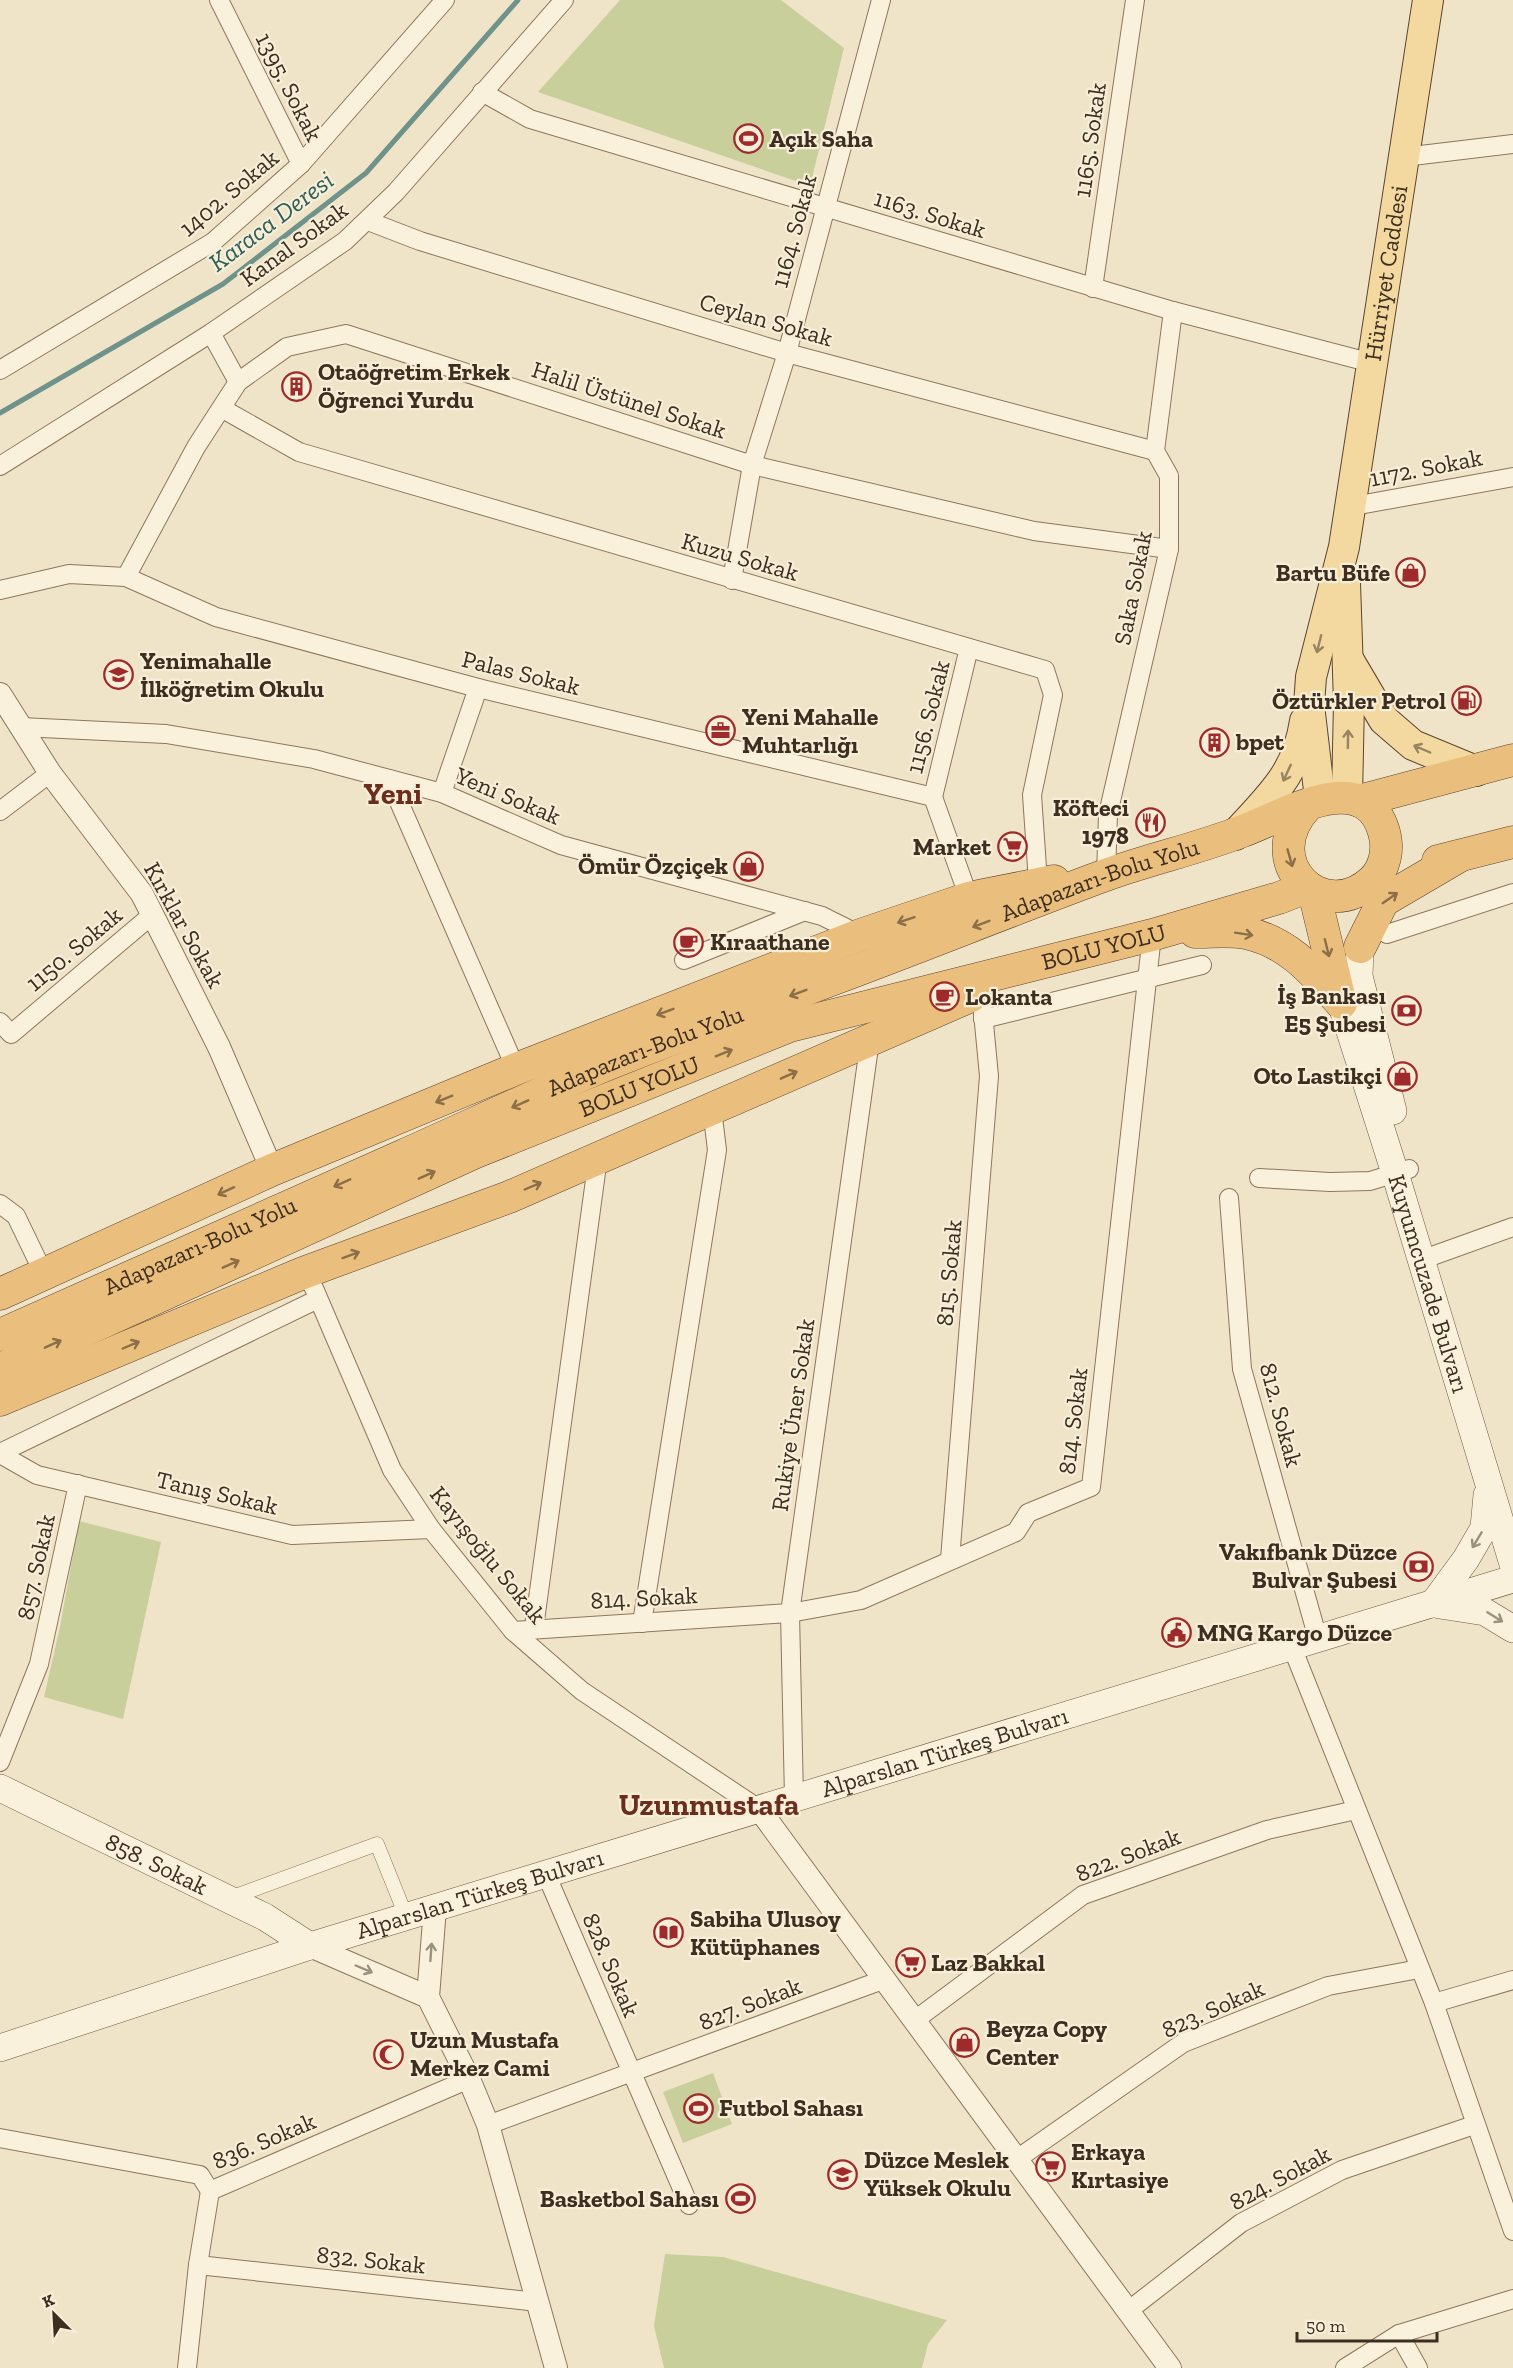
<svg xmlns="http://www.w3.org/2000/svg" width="1513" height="2368" font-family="'Zilla Slab',serif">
  <rect width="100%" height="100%" fill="#f0e4c8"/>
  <g fill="#c9cf9b">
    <polygon points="620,0 781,0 844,48 810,186 538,92"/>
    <polygon points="79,1521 161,1542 123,1719 44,1697 60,1627"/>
    <polygon points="713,2073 732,2124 683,2143 663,2092"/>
    <polygon points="665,2254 723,2257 947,2320 928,2344 922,2368 664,2368 654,2326"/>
  </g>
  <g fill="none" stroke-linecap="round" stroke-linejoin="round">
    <polyline stroke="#6f938a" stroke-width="5" points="0,413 223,284 366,173 518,0"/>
    <defs>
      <polyline id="pedestrian" points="230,1898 377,1844 406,1916"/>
      <g id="minor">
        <polyline points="219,0 301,164"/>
        <polyline points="482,92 530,119 1173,311 1372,363"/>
        <polyline points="1404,157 1513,144"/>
        <polyline points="368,221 420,241 787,353 1155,451"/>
        <polyline points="1093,288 1135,0"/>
        <polyline points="211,333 238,382"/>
        <polyline points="0,370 213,242 301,164 445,0"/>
        <polyline points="223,409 299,452 1045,670 1053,695 1032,795 1038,882"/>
        <polyline points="0,466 211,333 345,241 396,192 564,0"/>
        <polyline points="1348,507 1513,477"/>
        <polyline points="126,577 196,447 238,382 287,347 346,334 752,465 1034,531 1169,549"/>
        <polyline points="732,580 752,465 787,353 881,0"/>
        <polyline points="0,590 69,574 126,577 216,617 478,688 933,797 969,898"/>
        <polyline points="21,727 166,734 314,759 442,793 561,845 822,916 860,935"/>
        <polyline points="389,779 516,1069"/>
        <polyline points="442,793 478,688"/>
        <polyline points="933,797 969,648"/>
        <polyline points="0,811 50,773"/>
        <polyline points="1106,875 1108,814 1169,549 1169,476 1155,451 1173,311"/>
        <polyline points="1387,934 1513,893"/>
        <polyline points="684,960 805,911"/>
        <polyline points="983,1019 1202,965"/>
        <polyline points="0,1022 11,1034 152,915"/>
        <polyline points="1259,1178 1330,1182 1370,1181 1409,1169"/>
        <polyline points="1229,1198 1242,1369 1318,1639"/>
        <polyline points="0,1204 16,1216 44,1274"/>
        <polyline points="1421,1260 1513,1227"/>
        <polyline points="303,1273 313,1286 392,1470 431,1529 513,1631 582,1691 759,1809"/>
        <polyline points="0,1453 318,1299"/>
        <polyline points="0,1454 37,1475 292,1535 431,1529"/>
        <polyline points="950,1559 989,1076 981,992"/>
        <polyline points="642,1623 717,1150 712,1109"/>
        <polyline points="534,1628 598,1158"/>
        <polyline points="513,1631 790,1613 861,1600 1016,1532 1028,1513 1091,1487 1152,935"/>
        <polyline points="1292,1647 1434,2003 1513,2231"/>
        <polyline points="0,1762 39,1664 78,1484"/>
        <polyline points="794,1798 790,1613 870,1040"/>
        <polyline points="546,1874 689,2205"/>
        <polyline points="1434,2003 1513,1980"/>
        <polyline points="915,2020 1083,1895 1267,1830 1356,1810"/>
        <polyline points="488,2125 885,1979"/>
        <polyline points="0,2138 200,2175 210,2191"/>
        <polyline points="1017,2159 1183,2043 1328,1986 1419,1969"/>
        <polyline points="198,2265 538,2302"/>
        <polyline points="1128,2311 1241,2223 1342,2170 1474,2125"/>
        <polyline points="1399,2334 1418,2368"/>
        <polyline points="187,2368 198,2265 210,2191 469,2079"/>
        <polyline points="1345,2368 1399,2334 1513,2299"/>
      </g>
      <g id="tertiary">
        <polyline points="0,694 50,773 142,894 219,1047 272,1170"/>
        <polyline points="759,1809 1170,2368"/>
        <polyline points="435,1908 428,1997 469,2079 488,2125 556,2368"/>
        <polyline points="310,1946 428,1997"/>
      </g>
      <g id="secondary">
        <polyline points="1360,947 1359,976 1393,1111"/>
        <path id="s1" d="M1341,1003L1395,1173L1513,1564"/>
        <polyline points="1433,1604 1466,1559 1484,1528 1487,1495"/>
        <polyline points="1440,1605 1485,1612 1513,1629"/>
        <path id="s2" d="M0,1788L265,1917L310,1946"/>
        <path id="s3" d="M0,2048L310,1946L1513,1579"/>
      </g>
      <g id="primary">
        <polyline points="1345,583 1349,702 1347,797"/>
        <polyline points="1348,659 1384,720 1413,745 1476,771"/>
        <path id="s4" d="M1320,799L1309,705L1311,677L1344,547L1428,0"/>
        <path d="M1235,835C1269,797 1297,775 1305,721"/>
      </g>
      <g id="trunk">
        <polyline points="1359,801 1513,760"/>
        <polyline points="1438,861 1513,842"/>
        <polyline points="1314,892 1340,1000"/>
        <path d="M1195,932C1212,932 1231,930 1246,933C1289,942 1314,973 1341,1003"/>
        <polyline points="1360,947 1383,901 1458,857"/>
        <polyline points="0,1294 272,1170 516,1069 860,935 969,898 1054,881"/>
        <path id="s5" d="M0,1335C135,1275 269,1215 404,1155C469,1126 535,1095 601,1067C676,1036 753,1010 828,981C920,947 1011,910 1103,876C1149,859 1197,849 1243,831C1284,816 1364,764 1384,832C1389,849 1385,868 1373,880C1324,927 1255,862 1307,806"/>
        <path id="s6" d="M0,1369L476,1152L790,1026L1152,935L1279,898L1307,887"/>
        <polyline points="0,1400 303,1273 509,1197 971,996"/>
      </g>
    </defs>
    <use href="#pedestrian" stroke="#8d765c" stroke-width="15"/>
    <use href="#minor" stroke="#8d765c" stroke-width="20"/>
    <use href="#tertiary" stroke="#8d765c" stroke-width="24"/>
    <use href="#secondary" stroke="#6f573f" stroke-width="28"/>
    <use href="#primary" stroke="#5b4430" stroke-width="32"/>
    <use href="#trunk" stroke="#5b4430" stroke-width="33"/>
    <use href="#pedestrian" stroke="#faf1dc" stroke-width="14"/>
    <use href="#minor" stroke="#faf1dc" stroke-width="18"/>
    <use href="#tertiary" stroke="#faf1dc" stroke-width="22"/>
    <use href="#secondary" stroke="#faf1dc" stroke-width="27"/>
    <use href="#primary" stroke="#f3d9a0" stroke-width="30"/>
    <use href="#trunk" stroke="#eabe7c" stroke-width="32"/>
  </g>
  <defs><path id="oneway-shaft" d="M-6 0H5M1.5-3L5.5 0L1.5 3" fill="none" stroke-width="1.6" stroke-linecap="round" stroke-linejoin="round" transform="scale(1.5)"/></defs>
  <g stroke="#988460">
    <use href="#oneway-shaft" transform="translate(1319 644) rotate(104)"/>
    <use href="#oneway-shaft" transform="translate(1348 739) rotate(-89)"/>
    <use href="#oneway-shaft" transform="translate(1422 749) rotate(-157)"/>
    <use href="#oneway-shaft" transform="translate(1287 773) rotate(115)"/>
  </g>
  <g stroke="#8b6f49">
    <use href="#oneway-shaft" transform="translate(1290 858) rotate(74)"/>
    <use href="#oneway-shaft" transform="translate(1390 898) rotate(-35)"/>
    <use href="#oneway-shaft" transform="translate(906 920) rotate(161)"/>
    <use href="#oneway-shaft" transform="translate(981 924) rotate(159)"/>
    <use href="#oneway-shaft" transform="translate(1244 934) rotate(9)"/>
    <use href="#oneway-shaft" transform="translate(1327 948) rotate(76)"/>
    <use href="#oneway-shaft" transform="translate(798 993) rotate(159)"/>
    <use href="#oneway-shaft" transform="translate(665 1012) rotate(159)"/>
    <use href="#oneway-shaft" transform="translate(724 1053) rotate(-22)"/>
    <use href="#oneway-shaft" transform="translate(789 1075) rotate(-24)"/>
    <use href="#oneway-shaft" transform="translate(444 1099) rotate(158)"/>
    <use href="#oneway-shaft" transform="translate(520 1104) rotate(156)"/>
    <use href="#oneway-shaft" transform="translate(427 1175) rotate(-24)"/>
    <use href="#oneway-shaft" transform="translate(342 1183) rotate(156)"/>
    <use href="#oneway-shaft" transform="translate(533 1186) rotate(-23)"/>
    <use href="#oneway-shaft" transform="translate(226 1191) rotate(155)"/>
    <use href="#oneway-shaft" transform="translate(351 1255) rotate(-20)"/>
    <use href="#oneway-shaft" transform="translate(231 1264) rotate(-24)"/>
    <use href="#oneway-shaft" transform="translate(53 1344) rotate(-24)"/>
    <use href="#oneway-shaft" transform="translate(131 1345) rotate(-23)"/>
  </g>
  <g stroke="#9c907e">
    <use href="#oneway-shaft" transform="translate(1477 1540) rotate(121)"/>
    <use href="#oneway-shaft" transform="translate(1495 1617) rotate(32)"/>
    <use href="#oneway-shaft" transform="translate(431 1952) rotate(-86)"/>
    <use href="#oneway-shaft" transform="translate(364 1969) rotate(23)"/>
  </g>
  <defs>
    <symbol id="stadium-ring" viewBox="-11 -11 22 22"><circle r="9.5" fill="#f7eed8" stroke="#9e2a2b" stroke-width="1.5"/><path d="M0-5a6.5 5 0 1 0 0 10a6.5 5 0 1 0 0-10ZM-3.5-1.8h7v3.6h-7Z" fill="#9e2a2b"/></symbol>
    <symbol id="building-ring" viewBox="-11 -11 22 22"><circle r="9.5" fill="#f7eed8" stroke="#9e2a2b" stroke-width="1.5"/><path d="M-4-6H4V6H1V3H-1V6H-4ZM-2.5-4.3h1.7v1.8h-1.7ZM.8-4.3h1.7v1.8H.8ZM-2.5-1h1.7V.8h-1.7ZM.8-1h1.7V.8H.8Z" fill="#9e2a2b"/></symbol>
    <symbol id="shop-ring" viewBox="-11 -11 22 22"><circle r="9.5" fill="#f7eed8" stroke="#9e2a2b" stroke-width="1.5"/><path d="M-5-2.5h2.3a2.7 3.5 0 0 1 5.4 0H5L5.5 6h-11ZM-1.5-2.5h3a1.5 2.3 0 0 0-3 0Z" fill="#9e2a2b"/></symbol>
    <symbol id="school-ring" viewBox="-11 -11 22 22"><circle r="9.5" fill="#f7eed8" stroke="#9e2a2b" stroke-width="1.5"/><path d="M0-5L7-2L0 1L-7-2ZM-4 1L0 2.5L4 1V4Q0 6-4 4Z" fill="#9e2a2b"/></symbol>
    <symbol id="fuel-ring" viewBox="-11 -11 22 22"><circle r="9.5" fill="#f7eed8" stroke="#9e2a2b" stroke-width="1.5"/><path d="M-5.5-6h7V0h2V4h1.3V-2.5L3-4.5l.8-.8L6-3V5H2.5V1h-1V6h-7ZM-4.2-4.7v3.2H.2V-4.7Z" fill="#9e2a2b"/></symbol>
    <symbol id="office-ring" viewBox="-11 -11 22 22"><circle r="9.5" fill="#f7eed8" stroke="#9e2a2b" stroke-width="1.5"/><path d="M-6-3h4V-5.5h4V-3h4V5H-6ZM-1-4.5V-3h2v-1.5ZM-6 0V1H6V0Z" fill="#9e2a2b"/></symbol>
    <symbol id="restaurant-ring" viewBox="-11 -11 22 22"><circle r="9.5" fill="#f7eed8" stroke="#9e2a2b" stroke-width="1.5"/><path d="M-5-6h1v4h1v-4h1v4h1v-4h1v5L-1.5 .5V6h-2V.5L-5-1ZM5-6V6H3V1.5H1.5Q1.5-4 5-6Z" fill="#9e2a2b"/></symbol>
    <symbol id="supermarket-ring" viewBox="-11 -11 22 22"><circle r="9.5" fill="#f7eed8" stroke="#9e2a2b" stroke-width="1.5"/><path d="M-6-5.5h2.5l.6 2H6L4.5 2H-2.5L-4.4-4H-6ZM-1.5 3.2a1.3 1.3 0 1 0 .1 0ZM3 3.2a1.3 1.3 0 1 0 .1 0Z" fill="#9e2a2b"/></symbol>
    <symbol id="cafe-ring" viewBox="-11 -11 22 22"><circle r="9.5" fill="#f7eed8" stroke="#9e2a2b" stroke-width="1.5"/><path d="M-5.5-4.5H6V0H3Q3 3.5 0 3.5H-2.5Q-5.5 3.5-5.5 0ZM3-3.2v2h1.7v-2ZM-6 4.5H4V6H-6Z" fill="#9e2a2b"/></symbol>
    <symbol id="bank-ring" viewBox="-11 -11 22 22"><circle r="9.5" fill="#f7eed8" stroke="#9e2a2b" stroke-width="1.5"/><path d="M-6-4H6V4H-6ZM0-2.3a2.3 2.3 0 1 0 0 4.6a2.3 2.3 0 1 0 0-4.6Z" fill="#9e2a2b"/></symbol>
    <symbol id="civic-ring" viewBox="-11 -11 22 22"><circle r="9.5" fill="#f7eed8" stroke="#9e2a2b" stroke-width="1.5"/><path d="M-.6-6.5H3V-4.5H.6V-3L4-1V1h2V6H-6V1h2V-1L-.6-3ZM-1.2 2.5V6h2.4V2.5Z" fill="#9e2a2b"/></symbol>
    <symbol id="library-ring" viewBox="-11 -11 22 22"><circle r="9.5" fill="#f7eed8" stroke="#9e2a2b" stroke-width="1.5"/><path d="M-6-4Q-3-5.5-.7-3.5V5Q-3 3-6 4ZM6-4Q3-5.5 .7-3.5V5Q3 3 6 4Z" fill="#9e2a2b"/></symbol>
    <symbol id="mosque-ring" viewBox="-11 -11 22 22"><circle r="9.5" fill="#f7eed8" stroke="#9e2a2b" stroke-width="1.5"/><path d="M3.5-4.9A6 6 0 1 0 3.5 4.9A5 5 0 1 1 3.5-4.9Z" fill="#9e2a2b"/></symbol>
    <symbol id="university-ring" viewBox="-11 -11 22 22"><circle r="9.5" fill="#f7eed8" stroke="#9e2a2b" stroke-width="1.5"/><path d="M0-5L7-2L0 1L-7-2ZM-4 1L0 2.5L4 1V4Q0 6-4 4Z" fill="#9e2a2b"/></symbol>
  </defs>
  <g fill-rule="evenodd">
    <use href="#stadium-ring" x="732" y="122" width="33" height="33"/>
    <use href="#building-ring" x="280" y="370" width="33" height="33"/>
    <use href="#shop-ring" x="1394" y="556" width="33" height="33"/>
    <use href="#school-ring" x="102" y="658" width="33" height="33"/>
    <use href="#fuel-ring" x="1450" y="684" width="33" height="33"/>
    <use href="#office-ring" x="704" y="714" width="33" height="33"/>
    <use href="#building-ring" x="1198" y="726" width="33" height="33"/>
    <use href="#restaurant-ring" x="1134" y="806" width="33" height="33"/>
    <use href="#supermarket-ring" x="996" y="830" width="33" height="33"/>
    <use href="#shop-ring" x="732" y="850" width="33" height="33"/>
    <use href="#cafe-ring" x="672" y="926" width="33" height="33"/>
    <use href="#cafe-ring" x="928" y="980" width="33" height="33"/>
    <use href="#bank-ring" x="1390" y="994" width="33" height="33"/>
    <use href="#shop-ring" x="1386" y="1060" width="33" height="33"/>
    <use href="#bank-ring" x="1402" y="1550" width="33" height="33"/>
    <use href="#civic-ring" x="1160" y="1616" width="33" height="33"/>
    <use href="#library-ring" x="652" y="1916" width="33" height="33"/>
    <use href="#supermarket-ring" x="894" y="1946" width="33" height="33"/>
    <use href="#shop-ring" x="948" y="2026" width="33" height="33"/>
    <use href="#mosque-ring" x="372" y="2038" width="33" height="33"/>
    <use href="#stadium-ring" x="682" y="2092" width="33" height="33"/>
    <use href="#supermarket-ring" x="1034" y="2150" width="33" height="33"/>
    <use href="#university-ring" x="826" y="2158" width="33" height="33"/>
    <use href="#stadium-ring" x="724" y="2182" width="33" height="33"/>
  </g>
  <g text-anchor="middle" stroke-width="4.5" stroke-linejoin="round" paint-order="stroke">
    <g font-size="24" fill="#3d2e20" stroke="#f7eed8">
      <text transform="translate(289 87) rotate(63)" y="8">1395. Sokak</text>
      <text transform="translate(1090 140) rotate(-82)" y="8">1165. Sokak</text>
      <text transform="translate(229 193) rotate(-40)" y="8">1402. Sokak</text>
      <text transform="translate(930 214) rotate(17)" y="8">1163. Sokak</text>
      <text transform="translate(794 231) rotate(-75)" y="8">1164. Sokak</text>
      <text transform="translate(294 244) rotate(-36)" y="8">Kanal Sokak</text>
      <text dy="8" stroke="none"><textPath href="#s4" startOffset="534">Hürriyet Caddesi</textPath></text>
      <text transform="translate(766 320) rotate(16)" y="8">Ceylan Sokak</text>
      <text transform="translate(629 400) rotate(18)" y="8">Halil Üstünel Sokak</text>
      <text transform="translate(1426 468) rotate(-11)" y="8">1172. Sokak</text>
      <text transform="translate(740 557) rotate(16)" y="8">Kuzu Sokak</text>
      <text transform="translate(1133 588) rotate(-79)" y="8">Saka Sokak</text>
      <text transform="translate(521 673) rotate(14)" y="8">Palas Sokak</text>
      <text transform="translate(928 717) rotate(-76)" y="8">1156. Sokak</text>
      <text transform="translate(508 796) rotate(23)" y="8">Yeni Sokak</text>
      <text dy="8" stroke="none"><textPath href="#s5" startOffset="1191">Adapazarı-Bolu Yolu</textPath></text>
      <text transform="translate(184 925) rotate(61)" y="8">Kırklar Sokak</text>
      <text dy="8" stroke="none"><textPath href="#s6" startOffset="1185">BOLU YOLU</textPath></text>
      <text transform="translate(74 949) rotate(-40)" y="8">1150. Sokak</text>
      <text dy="8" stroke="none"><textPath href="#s5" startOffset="705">Adapazarı-Bolu Yolu</textPath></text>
      <text dy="8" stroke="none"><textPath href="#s6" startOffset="699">BOLU YOLU</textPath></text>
      <text dy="8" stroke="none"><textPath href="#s5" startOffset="219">Adapazarı-Bolu Yolu</textPath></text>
      <text transform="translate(949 1273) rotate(-85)" y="8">815. Sokak</text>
      <text dy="8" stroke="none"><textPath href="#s1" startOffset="294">Kuyumcuzade Bulvarı</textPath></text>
      <text transform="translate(793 1415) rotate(-82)" y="8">Rukiye Üner Sokak</text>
      <text transform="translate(1281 1415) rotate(75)" y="8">812. Sokak</text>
      <text transform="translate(1073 1421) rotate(-83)" y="8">814. Sokak</text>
      <text transform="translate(217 1493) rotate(13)" y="8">Tanış Sokak</text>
      <text transform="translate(488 1555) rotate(51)" y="8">Kayışoğlu Sokak</text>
      <text transform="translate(36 1567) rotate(-78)" y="8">857. Sokak</text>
      <text transform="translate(644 1598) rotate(-3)" y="8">814. Sokak</text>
      <text dy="8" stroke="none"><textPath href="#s3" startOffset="990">Alparslan Türkeş Bulvarı</textPath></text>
      <text transform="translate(1128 1855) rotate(-21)" y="8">822. Sokak</text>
      <text dy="8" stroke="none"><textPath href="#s2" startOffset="174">858. Sokak</textPath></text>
      <text dy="8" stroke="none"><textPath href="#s3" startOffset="504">Alparslan Türkeş Bulvarı</textPath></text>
      <text transform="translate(611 1965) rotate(67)" y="8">828. Sokak</text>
      <text transform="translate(750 2004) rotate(-21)" y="8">827. Sokak</text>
      <text transform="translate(1213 2009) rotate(-24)" y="8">823. Sokak</text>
      <text transform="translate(264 2141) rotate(-23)" y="8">836. Sokak</text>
      <text transform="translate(1280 2178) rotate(-28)" y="8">824. Sokak</text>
      <text transform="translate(371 2260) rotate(6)" y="8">832. Sokak</text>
    </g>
    <g font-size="24" font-weight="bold" fill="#3d2e20" stroke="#f7eed8" text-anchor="start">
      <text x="769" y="147">Açık Saha</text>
      <text x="318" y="380">Otaöğretim Erkek<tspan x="318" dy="28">Öğrenci Yurdu</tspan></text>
      <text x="1390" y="581" text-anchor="end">Bartu Büfe</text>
      <text x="140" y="669">Yenimahalle<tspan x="140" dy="28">İlköğretim Okulu</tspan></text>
      <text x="1446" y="709" text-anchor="end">Öztürkler Petrol</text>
      <text x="742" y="725">Yeni Mahalle<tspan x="742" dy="28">Muhtarlığı</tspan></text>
      <text x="1236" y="750">bpet</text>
      <text x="1129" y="816" text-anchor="end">Köfteci<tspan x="1129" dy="28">1978</tspan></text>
      <text x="991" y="855" text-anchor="end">Market</text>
      <text x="728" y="874" text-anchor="end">Ömür Özçiçek</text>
      <text x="710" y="950">Kıraathane</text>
      <text x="1386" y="1004" text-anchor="end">İş Bankası<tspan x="1386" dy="28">E5 Şubesi</tspan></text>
      <text x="965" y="1005">Lokanta</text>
      <text x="1382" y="1084" text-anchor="end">Oto Lastikçi</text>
      <text x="1397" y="1560" text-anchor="end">Vakıfbank Düzce<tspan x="1397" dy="28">Bulvar Şubesi</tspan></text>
      <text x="1197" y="1641">MNG Kargo Düzce</text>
      <text x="690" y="1927">Sabiha Ulusoy<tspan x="690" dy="28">Kütüphanes</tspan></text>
      <text x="931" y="1971">Laz Bakkal</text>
      <text x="986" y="2037">Beyza Copy<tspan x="986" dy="28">Center</tspan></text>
      <text x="410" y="2048">Uzun Mustafa<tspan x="410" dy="28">Merkez Cami</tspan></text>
      <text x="719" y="2116">Futbol Sahası</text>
      <text x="1071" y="2160">Erkaya<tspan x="1071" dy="28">Kırtasiye</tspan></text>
      <text x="864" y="2168">Düzce Meslek<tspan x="864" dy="28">Yüksek Okulu</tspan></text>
      <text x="719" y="2207" text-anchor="end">Basketbol Sahası</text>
    </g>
    <g font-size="26" font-style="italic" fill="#2f5d5a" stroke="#f7eed8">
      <text transform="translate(271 221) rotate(-37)" y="9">Karaca Deresi</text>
    </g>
    <g font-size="30" font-weight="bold" fill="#6b2e1e" stroke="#f7eed8">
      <text x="393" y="804">Yeni</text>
      <text x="709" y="1815">Uzunmustafa</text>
    </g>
  </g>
  <g transform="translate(54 2314) rotate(336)" stroke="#f7eed8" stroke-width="4.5" paint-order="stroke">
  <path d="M0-4.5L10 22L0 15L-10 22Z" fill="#3d2e20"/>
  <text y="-9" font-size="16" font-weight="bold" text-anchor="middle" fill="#3d2e20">K</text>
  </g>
  <path d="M1297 2332v9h140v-9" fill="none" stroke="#3d2e20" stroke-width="3"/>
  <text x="1306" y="2332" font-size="18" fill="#3d2e20" stroke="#f7eed8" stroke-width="4.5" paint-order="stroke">50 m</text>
</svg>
